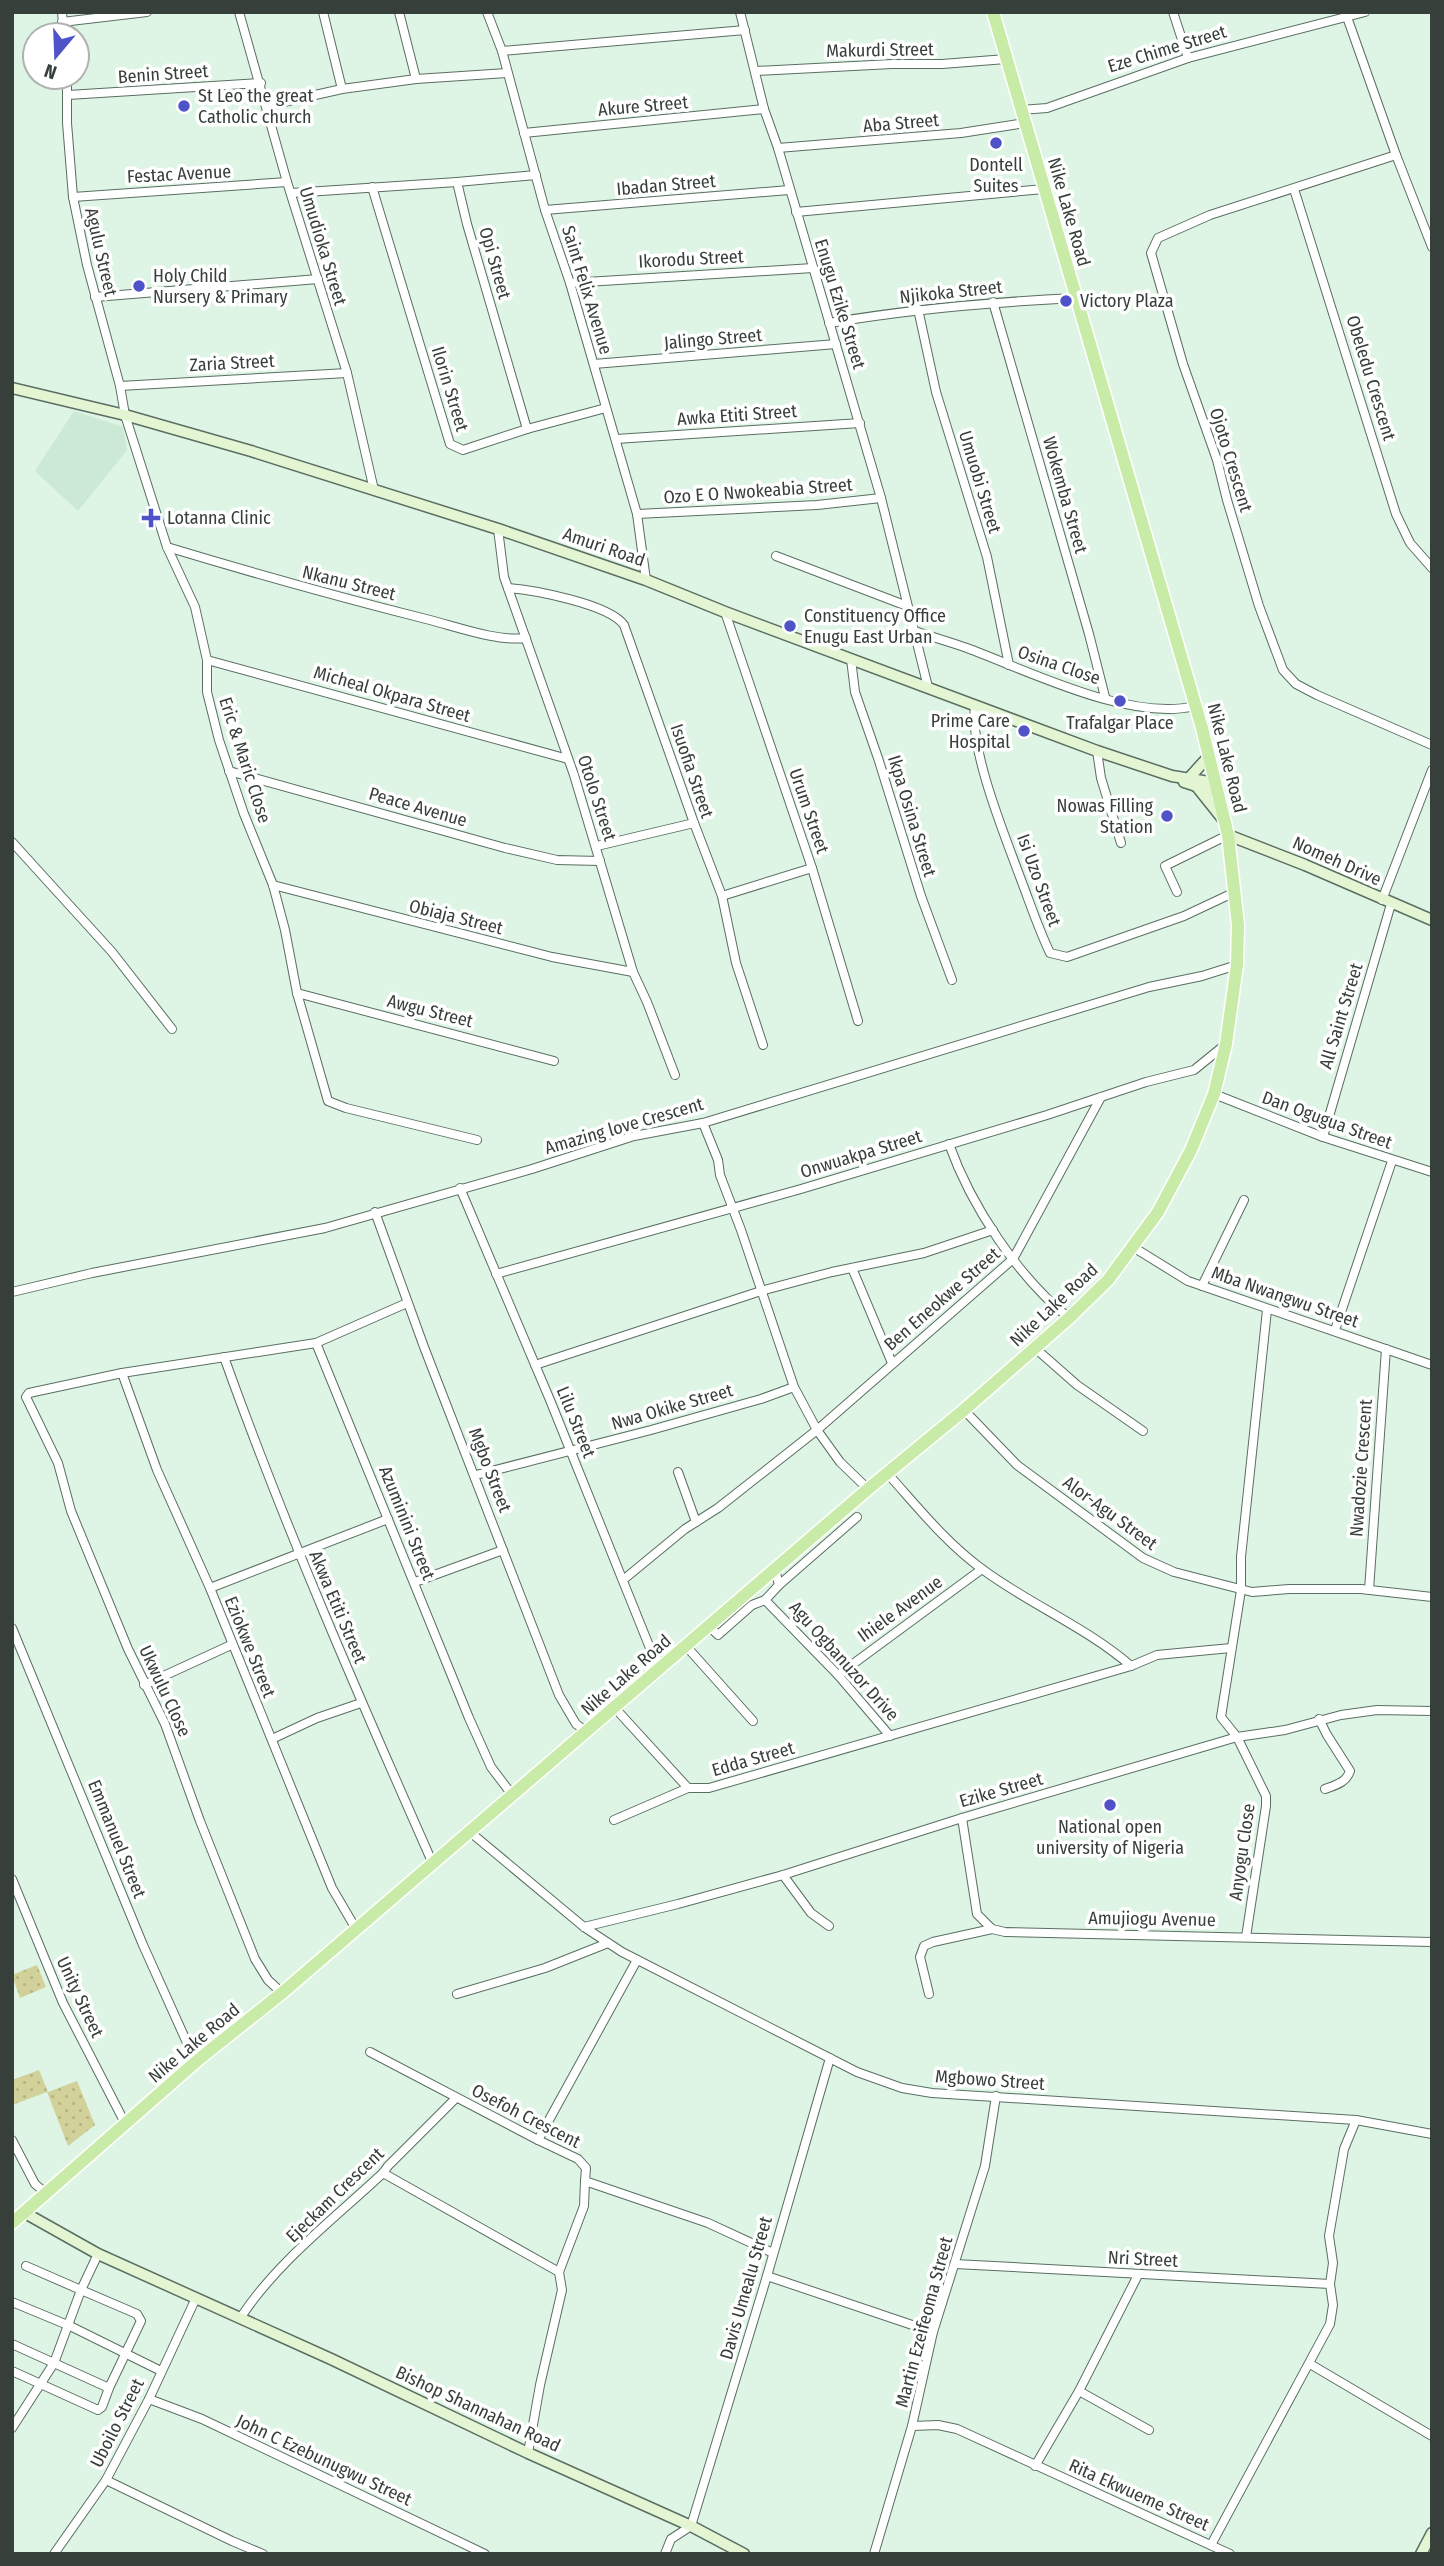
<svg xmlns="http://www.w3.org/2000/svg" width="1444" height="2566" font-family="'Fira Sans Condensed',sans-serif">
  <defs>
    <pattern id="green-dots" width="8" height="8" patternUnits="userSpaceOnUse" patternTransform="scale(1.75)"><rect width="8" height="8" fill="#d2d19a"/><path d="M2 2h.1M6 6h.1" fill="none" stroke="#b5b485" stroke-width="1.8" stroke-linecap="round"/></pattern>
  </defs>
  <rect width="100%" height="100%" fill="#def5e5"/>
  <polygon fill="#cbe9d5" points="74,411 123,427 127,450 78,511 35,471"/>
  <g fill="url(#green-dots)">
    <polygon points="37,1965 46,1987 20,1998 12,1975"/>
    <polygon points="39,2070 48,2092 77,2081 95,2125 68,2146 47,2092 12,2105 12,2080"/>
  </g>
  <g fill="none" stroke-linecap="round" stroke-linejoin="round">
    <defs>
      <g id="minor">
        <polyline points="62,12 64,35"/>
        <polyline points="239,12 287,182 347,373 374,490"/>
        <polyline points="323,12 342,89"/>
        <polyline points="399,12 416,79"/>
        <polyline points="487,12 502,51 545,210 570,283 637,514 646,580"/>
        <polyline points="740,12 764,109 778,148 881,498 928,687"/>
        <polyline points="1173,12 1188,58"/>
        <polyline points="1347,17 1396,155 1432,247"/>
        <polyline points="62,22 147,12"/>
        <polyline points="502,51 745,30"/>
        <polyline points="756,71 892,64 942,64 1006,59"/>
        <polyline points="67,77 67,123 73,197 87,265 120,386 125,415 167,547 195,607 207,660 207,692 219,740 244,814 273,885 285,930 297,993 328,1101 346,1108 477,1140"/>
        <polyline points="68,95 261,83"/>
        <polyline points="266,106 342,89 416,79 507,73"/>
        <polyline points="1021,110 1047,108 1188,58 1365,12"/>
        <polyline points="524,133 764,109"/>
        <polyline points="778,148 961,133 1025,123"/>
        <polyline points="1396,155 1210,215 1158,238 1151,253 1183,364 1217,460 1227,500 1259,606 1283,670 1296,684 1317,695 1432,745"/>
        <polyline points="372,187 450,444 463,450 527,429 606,408"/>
        <polyline points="1294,189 1396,514 1410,543 1432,568"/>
        <polyline points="291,193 457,182"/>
        <polyline points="73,197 287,182"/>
        <polyline points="545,210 789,190"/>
        <polyline points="796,212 1044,189"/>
        <polyline points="570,283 813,268"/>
        <polyline points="95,297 318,279"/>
        <polyline points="993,302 1089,634 1105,697"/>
        <polyline points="918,309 936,392 987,557 1009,665"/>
        <path d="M829,323C911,309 993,302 1076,298"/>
        <polyline points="594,364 836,344"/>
        <polyline points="120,386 347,373"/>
        <polyline points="527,429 467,224 457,182 536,175"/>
        <polyline points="616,439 860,423"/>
        <polyline points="637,514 817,505 881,498"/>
        <polyline points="498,529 504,577 574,775 633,972 647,1002 675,1075"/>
        <path d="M167,547C253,573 339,597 426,619C455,626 497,642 526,638"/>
        <polyline points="776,556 907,606"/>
        <path d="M508,588C534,590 609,604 624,625L694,823L722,896L736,963L763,1045"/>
        <polyline points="725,612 812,868 858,1021"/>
        <path d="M915,631C932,637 950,642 967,648C1029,671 1130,722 1195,706"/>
        <polyline points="851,659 855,692 878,758 921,896 952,980"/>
        <polyline points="207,660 568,759"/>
        <path d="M975,707C969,749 1005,836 1020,877C1030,903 1038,928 1050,953L1067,957L1184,916L1235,892"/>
        <polyline points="1097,751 1101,778 1121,843"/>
        <polyline points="229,771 505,848 557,860 600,861"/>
        <polyline points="12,842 112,952 172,1029"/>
        <polyline points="597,846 694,823"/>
        <polyline points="273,885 552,957 633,972"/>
        <polyline points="1177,892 1165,866 1228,835"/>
        <polyline points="722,896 812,868"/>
        <polyline points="1382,900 1432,770"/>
        <polyline points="297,993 554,1061"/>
        <polyline points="1214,1094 1323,1137 1432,1172"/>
        <polyline points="703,1123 718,1160 720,1175 741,1230 794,1387 817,1430 840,1462 868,1489"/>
        <polyline points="1323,1137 1391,904"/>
        <path d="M949,1144C971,1206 1018,1277 1069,1318"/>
        <polyline points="460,1188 550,1400 654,1658 665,1663"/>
        <polyline points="375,1212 424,1347 559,1695 576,1724 587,1732"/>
        <polyline points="1133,1247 1188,1281 1432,1365"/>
        <polyline points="852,1268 892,1363"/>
        <polyline points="496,1274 801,1189 1047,1115 1146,1082 1194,1070 1226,1044"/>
        <polyline points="1202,1286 1244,1200"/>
        <polyline points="12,1292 92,1273 325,1228 532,1169 634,1136 703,1123 1149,987 1202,976 1237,965"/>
        <polyline points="1335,1330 1392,1161"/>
        <polyline points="316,1343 407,1303"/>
        <polyline points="1035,1348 1077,1385 1143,1431"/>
        <path d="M224,1357C286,1530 359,1697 433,1864"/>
        <polyline points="535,1365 761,1291 832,1272 924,1253 993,1230"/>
        <polyline points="122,1373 157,1470 210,1588 332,1888 356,1929"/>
        <polyline points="964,1410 1017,1465 1143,1558 1174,1572 1252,1592 1289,1589 1361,1589 1432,1597"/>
        <polyline points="678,1472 696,1522"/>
        <path d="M887,1473C917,1506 945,1542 982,1569C1029,1604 1086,1627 1131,1666"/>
        <polyline points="476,1475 651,1430 761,1399 794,1387"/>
        <polyline points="623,1580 685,1529 718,1508 817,1430 1013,1259 1101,1097"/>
        <polyline points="415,1582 503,1550"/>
        <polyline points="779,1585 857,1517"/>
        <polyline points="210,1588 388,1519"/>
        <polyline points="1369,1590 1386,1349"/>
        <polyline points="765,1600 779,1585 775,1569"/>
        <polyline points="709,1626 718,1635 752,1605 765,1600 838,1675 890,1736"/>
        <polyline points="12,1628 143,1945 188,2045 199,2059"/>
        <polyline points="686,1646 753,1721"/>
        <polyline points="838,1675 982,1569"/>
        <polyline points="144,1685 231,1645"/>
        <polyline points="614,1707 688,1788 709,1788 1131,1666 1157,1655 1231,1648"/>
        <path d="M1319,1719L1327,1735L1350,1771C1346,1783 1335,1785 1325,1789"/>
        <polyline points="272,1739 317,1718 361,1703"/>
        <polyline points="962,1818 977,1914 992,1929 1005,1932 1432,1942"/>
        <polyline points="614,1820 688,1788"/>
        <polyline points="470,1832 584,1927 622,1952 857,2072 902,2088 932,2093 1356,2120 1432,2134"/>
        <polyline points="783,1875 811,1913 829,1926"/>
        <polyline points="12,1879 63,2003 126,2125"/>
        <polyline points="584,1927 678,1904 783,1875 962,1818 1237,1737 1285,1730 1341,1715 1377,1710 1432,1711"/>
        <polyline points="1246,1937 1266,1806 1266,1796 1237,1737 1221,1717 1241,1590 1241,1557 1267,1310"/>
        <polyline points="282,1993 268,1980 255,1959 200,1821 165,1724 128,1649 71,1511 58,1463 26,1397 29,1393 122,1373 316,1343 469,1718 491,1767 513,1796"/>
        <polyline points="457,1994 545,1968 608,1943"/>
        <polyline points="929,1994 920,1957 924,1946 933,1942 992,1929"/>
        <polyline points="370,2052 538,2140 578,2159 586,2168 585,2181 708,2223 773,2253"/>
        <polyline points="12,2140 35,2184 47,2194"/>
        <polyline points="538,2140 637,1960"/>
        <polyline points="383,2173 559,2272"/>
        <polyline points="955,2264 1330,2284"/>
        <polyline points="26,2266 81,2290 98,2254"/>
        <polyline points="767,2276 933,2332"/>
        <polyline points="12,2302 70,2326 161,2371"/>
        <path d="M241,2317C277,2262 335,2218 383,2173L388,2166L456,2098"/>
        <polyline points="12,2344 109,2388"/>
        <polyline points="1310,2364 1432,2436"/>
        <polyline points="12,2371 98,2410 102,2407 109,2388 141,2321 137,2314 81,2290 54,2363 12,2428"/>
        <polyline points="1079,2391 1149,2430"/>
        <polyline points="149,2399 202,2419 485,2554"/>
        <polyline points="912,2426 938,2425 957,2429 1230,2554"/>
        <polyline points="528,2453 540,2385 562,2290 559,2272 584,2206 585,2181"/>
        <polyline points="1035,2466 1079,2391 1138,2275"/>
        <polyline points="106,2480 232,2541 263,2554"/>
        <polyline points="1211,2545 1330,2324 1333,2305 1330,2284 1333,2263 1329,2236 1344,2149 1356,2120"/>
        <polyline points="54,2554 106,2480 149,2399 196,2298"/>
        <polyline points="665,2554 671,2539 691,2526 767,2276 830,2058"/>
        <polyline points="874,2554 912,2426 933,2332 985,2166 996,2096"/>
      </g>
      <g id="secondary">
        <polyline points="12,388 125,415 251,451 498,529 646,580 725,612 1097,751 1172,776 1215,783"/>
        <polyline points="1189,778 1209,756"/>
        <polyline points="1184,782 1218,793"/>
        <polyline points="1197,787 1225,822"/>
        <polyline points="1228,835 1305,865 1432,920"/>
        <polyline points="25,2213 98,2254 331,2359 528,2453 691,2526 744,2554"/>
        <polyline points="1421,2554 1432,2533"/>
      </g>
      <polyline id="primary" points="12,2223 199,2059 282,1993 868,1489 964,1410 1069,1318 1108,1280 1158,1212 1191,1150 1214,1094 1226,1044 1237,965 1238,925 1228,835 1202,728 993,12"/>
    </defs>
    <use href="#minor" stroke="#5a6e61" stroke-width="10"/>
    <use href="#secondary" stroke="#5a6e61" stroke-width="13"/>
    <use href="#primary" stroke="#fff" stroke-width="15"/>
    <use href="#minor" stroke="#fff" stroke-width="8"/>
    <use href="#secondary" stroke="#e4f5d4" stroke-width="10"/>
    <use href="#primary" stroke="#c9eba8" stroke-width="12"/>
  </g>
  <g fill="#5052c8" stroke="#fff" stroke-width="2.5">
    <circle cx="184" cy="106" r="7"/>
    <circle cx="996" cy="143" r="7"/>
    <circle cx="139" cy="286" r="7"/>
    <circle cx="1066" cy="301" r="7"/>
    <path d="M147.5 507.5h7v7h7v7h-7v7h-7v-7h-7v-7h7z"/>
    <circle cx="790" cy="626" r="7"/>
    <circle cx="1120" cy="701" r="7"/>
    <circle cx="1024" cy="731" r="7"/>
    <circle cx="1167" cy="816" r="7"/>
    <circle cx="1110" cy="1805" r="7"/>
  </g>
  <g text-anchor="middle" stroke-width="7" stroke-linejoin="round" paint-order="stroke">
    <g font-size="18" fill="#363f39" stroke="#fff">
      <text transform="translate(1167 49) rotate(-17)" y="6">Eze Chime Street</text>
      <text transform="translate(880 50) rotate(-1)" y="6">Makurdi Street</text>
      <text transform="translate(163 74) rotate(-4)" y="6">Benin Street</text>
      <text transform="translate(643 106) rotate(-5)" y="6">Akure Street</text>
      <text transform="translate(901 123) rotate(-5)" y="6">Aba Street</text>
      <text transform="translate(179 174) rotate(-3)" y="6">Festac Avenue</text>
      <text transform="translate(666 185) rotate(-5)" y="6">Ibadan Street</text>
      <text transform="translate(1069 212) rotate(74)" y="6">Nike Lake Road</text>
      <text transform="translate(323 246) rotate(73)" y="6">Umudioka Street</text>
      <text transform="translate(101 252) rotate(77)" y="6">Agulu Street</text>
      <text transform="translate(691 259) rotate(-3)" y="6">Ikorodu Street</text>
      <text transform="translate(495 263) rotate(74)" y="6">Opi Street</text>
      <text transform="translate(587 290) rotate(73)" y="6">Saint Felix Avenue</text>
      <text transform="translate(951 292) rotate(-6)" y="6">Njikoka Street</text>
      <text transform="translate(840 304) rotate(73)" y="6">Enugu Ezike Street</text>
      <text transform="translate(713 339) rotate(-5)" y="6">Jalingo Street</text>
      <text transform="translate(232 363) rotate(-3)" y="6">Zaria Street</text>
      <text transform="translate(1371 378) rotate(73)" y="6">Obeledu Crescent</text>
      <text transform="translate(450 389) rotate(73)" y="6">Ilorin Street</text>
      <text transform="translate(737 415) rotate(-4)" y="6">Awka Etiti Street</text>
      <text transform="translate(1231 460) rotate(73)" y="6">Ojoto Crescent</text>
      <text transform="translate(980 482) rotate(73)" y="6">Umuobi Street</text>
      <text transform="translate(758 491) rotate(-4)" y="6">Ozo E O Nwokeabia Street</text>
      <text transform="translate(1065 495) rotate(74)" y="6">Wokemba Street</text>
      <text transform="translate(604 547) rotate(19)" y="6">Amuri Road</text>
      <text transform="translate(349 583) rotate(14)" y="6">Nkanu Street</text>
      <text transform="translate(1059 665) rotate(19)" y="6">Osina Close</text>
      <text transform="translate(392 694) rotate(16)" y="6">Micheal Okpara Street</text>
      <text transform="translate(1227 758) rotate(76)" y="6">Nike Lake Road</text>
      <text transform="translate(245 760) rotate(72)" y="6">Eric &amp; Maric Close</text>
      <text transform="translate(692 771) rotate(71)" y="6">Isuofia Street</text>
      <text transform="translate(597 798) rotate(72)" y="6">Otolo Street</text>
      <text transform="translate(418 807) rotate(16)" y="6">Peace Avenue</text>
      <text transform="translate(809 811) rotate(71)" y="6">Urum Street</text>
      <text transform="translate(912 816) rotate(73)" y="6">Ikpa Osina Street</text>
      <text transform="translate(1337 861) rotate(24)" y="6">Nomeh Drive</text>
      <text transform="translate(1039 880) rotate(70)" y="6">Isi Uzo Street</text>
      <text transform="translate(456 917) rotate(14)" y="6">Obiaja Street</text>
      <text transform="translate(430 1011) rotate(14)" y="6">Awgu Street</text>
      <text transform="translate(1341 1016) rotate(-73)" y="6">All Saint Street</text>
      <text transform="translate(1327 1120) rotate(20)" y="6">Dan Ogugua Street</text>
      <text transform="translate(624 1126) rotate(-16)" y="6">Amazing love Crescent</text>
      <text transform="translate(861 1154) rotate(-17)" y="6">Onwuakpa Street</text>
      <text transform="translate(1285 1297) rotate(19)" y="6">Mba Nwangwu Street</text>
      <text transform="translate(942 1299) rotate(-41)" y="6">Ben Eneokwe Street</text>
      <text transform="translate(1054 1305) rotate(-43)" y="6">Nike Lake Road</text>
      <text transform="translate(672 1407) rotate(-16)" y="6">Nwa Okike Street</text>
      <text transform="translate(576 1422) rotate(68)" y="6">Lilu Street</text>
      <text transform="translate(1361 1468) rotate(-86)" y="6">Nwadozie Crescent</text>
      <text transform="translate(490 1470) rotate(69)" y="6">Mgbo Street</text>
      <text transform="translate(1110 1513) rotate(36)" y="6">Alor-Agu Street</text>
      <text transform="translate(407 1523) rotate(68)" y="6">Azuminini Street</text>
      <text transform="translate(338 1607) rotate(67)" y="6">Akwa Etiti Street</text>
      <text transform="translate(900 1609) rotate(-36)" y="6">Ihiele Avenue</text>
      <text transform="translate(250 1647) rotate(68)" y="6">Eziokwe Street</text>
      <text transform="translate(844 1661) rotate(48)" y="6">Agu Ogbanuzor Drive</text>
      <text transform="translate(626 1675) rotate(-41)" y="6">Nike Lake Road</text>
      <text transform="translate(165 1691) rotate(65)" y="6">Ukwulu Close</text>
      <text transform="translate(753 1759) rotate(-16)" y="6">Edda Street</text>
      <text transform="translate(1001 1790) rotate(-16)" y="6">Ezike Street</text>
      <text transform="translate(117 1839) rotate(68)" y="6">Emmanuel Street</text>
      <text transform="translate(1242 1852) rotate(-82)" y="6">Anyogu Close</text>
      <text transform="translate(1152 1919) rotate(1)" y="6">Amujiogu Avenue</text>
      <text transform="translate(80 1997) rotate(65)" y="6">Unity Street</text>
      <text transform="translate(194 2043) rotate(-40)" y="6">Nike Lake Road</text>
      <text transform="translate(990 2080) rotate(4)" y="6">Mgbowo Street</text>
      <text transform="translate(526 2116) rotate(27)" y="6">Osefoh Crescent</text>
      <text transform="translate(335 2195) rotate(-44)" y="6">Ejeckam Crescent</text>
      <text transform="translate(1143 2259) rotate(3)" y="6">Nri Street</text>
      <text transform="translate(746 2288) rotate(-74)" y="6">Davis Umealu Street</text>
      <text transform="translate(924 2322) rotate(-75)" y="6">Martin Ezeifeoma Street</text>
      <text transform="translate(478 2409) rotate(25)" y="6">Bishop Shannahan Road</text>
      <text transform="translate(117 2423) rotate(-63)" y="6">Uboilo Street</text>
      <text transform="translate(324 2460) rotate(25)" y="6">John C Ezebunugwu Street</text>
      <text transform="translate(1139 2495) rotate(24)" y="6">Rita Ekwueme Street</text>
    </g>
    <g font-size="18" fill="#363f39" stroke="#fff" text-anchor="start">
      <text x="198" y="102">St Leo the great<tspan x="198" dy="21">Catholic church</tspan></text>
      <text x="996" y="171" text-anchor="middle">Dontell<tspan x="996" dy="21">Suites</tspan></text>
      <text x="153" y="282">Holy Child<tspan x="153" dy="21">Nursery &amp; Primary</tspan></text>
      <text x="1080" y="307">Victory Plaza</text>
      <text x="167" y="524">Lotanna Clinic</text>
      <text x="804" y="622">Constituency Office<tspan x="804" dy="21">Enugu East Urban</tspan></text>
      <text x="1010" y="727" text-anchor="end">Prime Care<tspan x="1010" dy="21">Hospital</tspan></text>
      <text x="1120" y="729" text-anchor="middle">Trafalgar Place</text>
      <text x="1153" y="812" text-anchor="end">Nowas Filling<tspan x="1153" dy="21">Station</tspan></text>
      <text x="1110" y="1833" text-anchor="middle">National open<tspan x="1110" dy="21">university of Nigeria</tspan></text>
    </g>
  </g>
  <rect width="1444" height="2566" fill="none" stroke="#363f39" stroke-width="28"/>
  <g transform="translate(56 56) rotate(199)"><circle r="33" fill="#ffffff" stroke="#afb2b0" stroke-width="2"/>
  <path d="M0-5L12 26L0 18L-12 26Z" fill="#5052c8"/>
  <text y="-10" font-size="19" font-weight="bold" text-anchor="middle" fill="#363f39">N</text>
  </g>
</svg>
